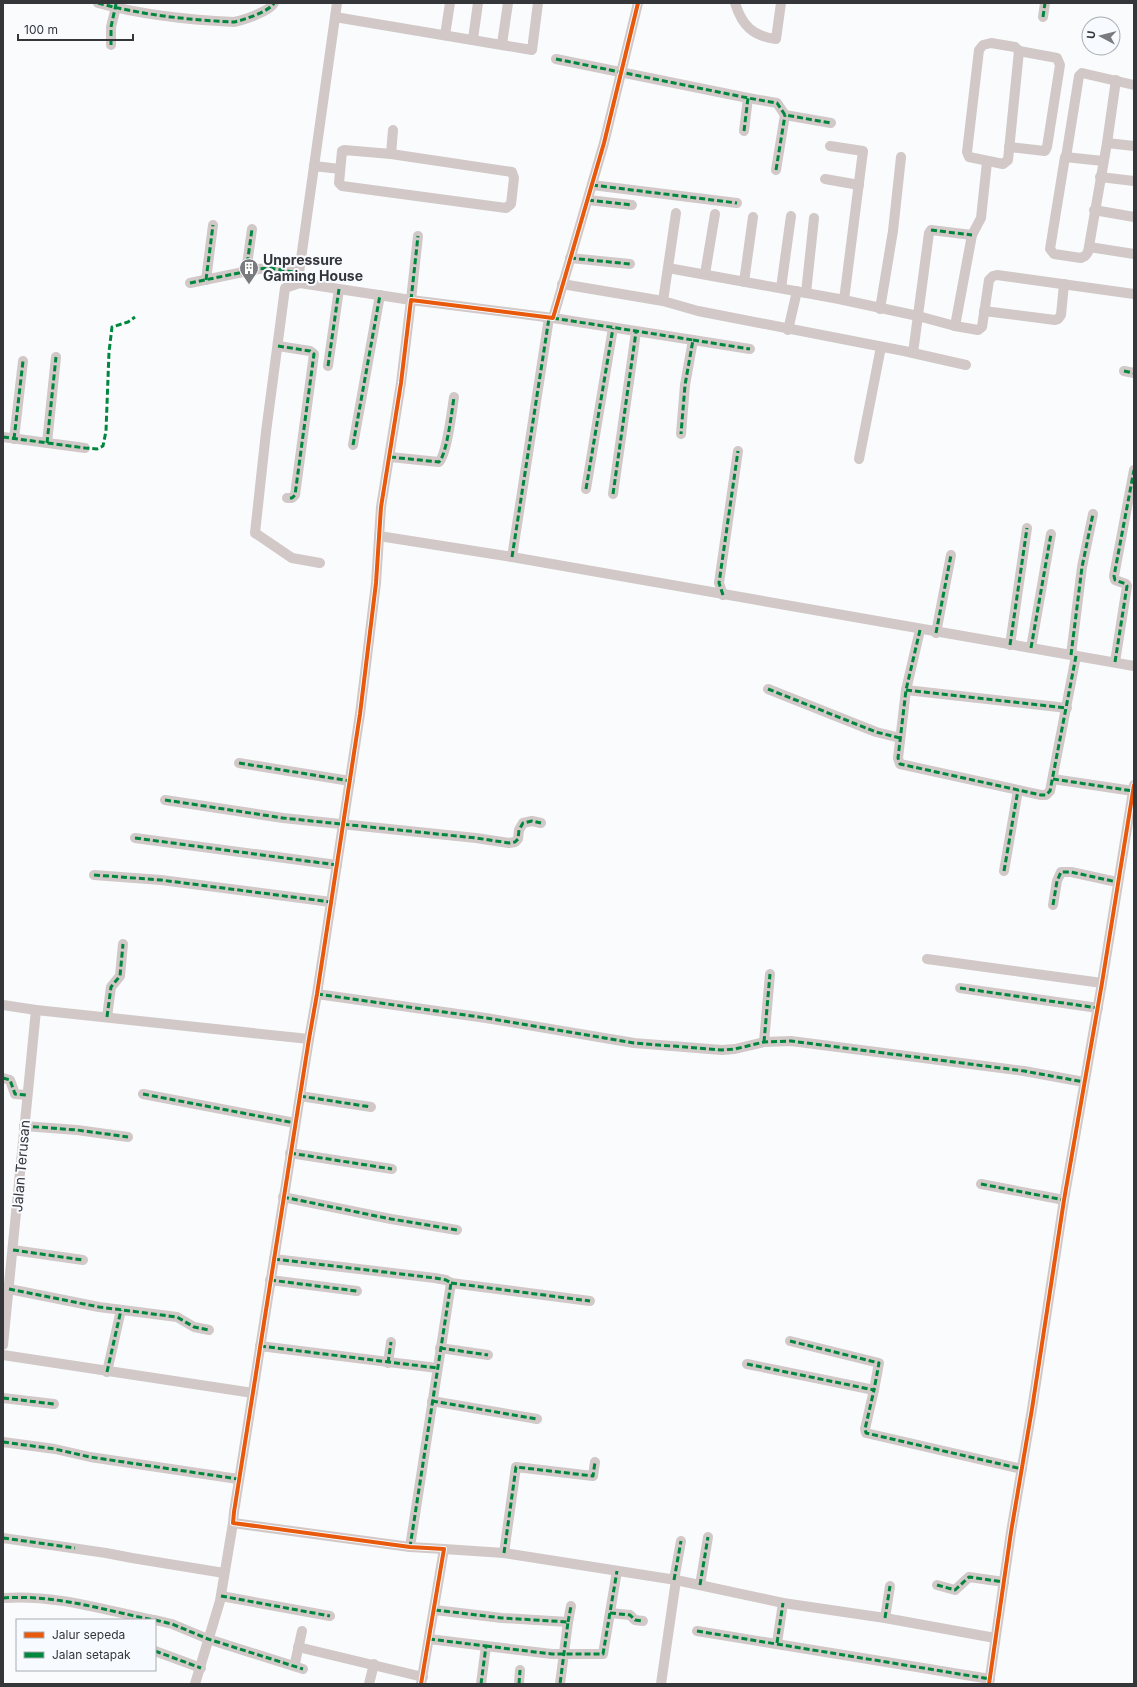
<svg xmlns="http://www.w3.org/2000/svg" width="1137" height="1687" font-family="Inter,sans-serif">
  <rect width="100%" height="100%" fill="#f9fbfd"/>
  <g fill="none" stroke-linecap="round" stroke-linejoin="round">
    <g stroke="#d1c8c7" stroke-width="10">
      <path d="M98,3C142,15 189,20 234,22C244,20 270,11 274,3"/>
      <polyline points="337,3 299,273 300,283 411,300 418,236"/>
      <path d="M735,3C742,25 752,36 776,39L781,3"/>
      <polyline points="335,17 532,50 538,3"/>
      <polyline points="1043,17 1045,3"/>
      <polyline points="445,35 450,3"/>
      <polyline points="473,39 478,3"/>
      <polygon points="991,43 1015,47 1019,51 1008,160 1003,164 969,157 967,152 979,50 983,45"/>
      <polyline points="502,44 508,3"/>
      <polyline points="111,45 111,27 117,3"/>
      <polyline points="556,59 748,98 777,103 785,115 831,123"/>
      <polyline points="744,131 748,98"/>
      <polyline points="1107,143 1134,146"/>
      <polyline points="830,146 863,151 844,300"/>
      <polyline points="1009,147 1045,151 1047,147 1060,65 1057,58 1019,51"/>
      <polygon points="344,150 391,154 512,172 514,178 511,204 506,208 342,186 339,183 342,151"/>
      <polyline points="391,154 393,130"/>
      <polyline points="1066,157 1079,76 1082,73 1134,85"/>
      <polyline points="1103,161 1065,157 1050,249 1054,254 1081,258 1085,256 1088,252 1107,143 1116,80"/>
      <polyline points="314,166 340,169"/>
      <polyline points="776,170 785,115"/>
      <polyline points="1100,177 1134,181"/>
      <polyline points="825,179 859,185"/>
      <polyline points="592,185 737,203"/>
      <polyline points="588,200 632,205"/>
      <polyline points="1094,210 1134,217"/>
      <polyline points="1089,247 1134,254"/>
      <polyline points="570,258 630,264"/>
      <polyline points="668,268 839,299 918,316 955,326 978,330 982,327 989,280 993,276 997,275 1134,294"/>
      <polyline points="246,272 252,229"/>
      <polyline points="705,274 715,214"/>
      <polyline points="206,280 213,225"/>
      <polyline points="744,282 753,217"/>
      <polyline points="190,283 258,269 270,268 299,273"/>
      <polyline points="300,283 285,288 266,432 255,533 292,558 320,563"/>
      <polyline points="562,284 663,301 698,311 904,351 966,365"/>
      <polyline points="781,288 791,216"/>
      <polyline points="806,293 814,218"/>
      <polyline points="663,301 676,213"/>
      <polyline points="880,309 893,231 901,157"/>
      <polyline points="984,311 1055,320 1058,319 1061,315 1064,284"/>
      <polyline points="553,318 693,340 685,385 681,434"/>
      <polyline points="955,326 972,235 981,218 987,162"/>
      <polyline points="788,330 797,291"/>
      <polyline points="693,340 750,349"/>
      <polyline points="278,346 310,351 314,354 295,495 292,498 287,498"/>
      <polyline points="913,353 929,233 931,230 972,235"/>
      <polyline points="328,366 339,289"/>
      <polyline points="1124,371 1134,373"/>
      <polyline points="3,437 85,448"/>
      <polyline points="14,439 23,361"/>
      <polyline points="47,443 56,357"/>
      <polyline points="353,445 380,295"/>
      <path d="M390,457L439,462C447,454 452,410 454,397"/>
      <polyline points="859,459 881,347"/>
      <polyline points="586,489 613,328"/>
      <polyline points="613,494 636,332"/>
      <polyline points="379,536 512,557 1134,666"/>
      <polyline points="512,557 549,318"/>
      <polyline points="723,595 719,583 738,451"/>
      <polyline points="920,630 906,690 898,758 900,764 1041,795 1046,795 1050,791 1076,656"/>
      <polyline points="936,633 951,555"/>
      <polyline points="1010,645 1027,528"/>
      <polyline points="1031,648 1051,534"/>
      <polyline points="1071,655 1082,567 1093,514"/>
      <polyline points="1115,662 1127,586 1126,584 1115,580 1114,576 1134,470"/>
      <polyline points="768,689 876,732 900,738"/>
      <polyline points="906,690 1067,708"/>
      <polyline points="239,763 350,781"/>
      <polyline points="1053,779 1133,791"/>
      <polyline points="165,800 283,818 476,838 509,843 515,842 518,839 519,830 523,823 532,821 541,823"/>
      <polyline points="135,838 337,865"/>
      <polyline points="1004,871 1018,790"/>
      <polyline points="94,875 161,880 331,902"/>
      <polyline points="1053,905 1057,881 1061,872 1071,872 1117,882"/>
      <polyline points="927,959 1102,983"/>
      <polyline points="960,988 1098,1008"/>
      <polyline points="317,994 486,1018 634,1043 722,1050 735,1049 764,1042 791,1041 1024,1071 1084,1082"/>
      <polyline points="3,1005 36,1010 309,1039"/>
      <polyline points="107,1017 111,987 120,976 123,944"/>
      <polyline points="764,1042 770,974"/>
      <polyline points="3,1078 10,1080 15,1094 27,1095"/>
      <polyline points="143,1094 295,1123"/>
      <polyline points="300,1096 371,1107"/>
      <polyline points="24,1126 77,1130 128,1137"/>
      <polyline points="290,1153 392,1169"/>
      <polyline points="981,1184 1064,1200"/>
      <polyline points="283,1197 391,1219 457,1230"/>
      <polyline points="13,1250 83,1260"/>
      <polyline points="274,1259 435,1278 446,1280 451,1283 410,1547"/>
      <polyline points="270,1280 357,1291"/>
      <polyline points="451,1283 590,1301"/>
      <polyline points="9,1289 99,1307 177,1317 194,1327 209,1330"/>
      <polyline points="790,1341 879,1363 874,1390"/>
      <polyline points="3,1345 36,1010"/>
      <polyline points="260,1346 437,1368"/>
      <polyline points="440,1348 488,1355"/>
      <polyline points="3,1355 253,1393"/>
      <polyline points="388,1363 391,1342"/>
      <polyline points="747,1364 874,1390 865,1429 866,1433 1022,1469"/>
      <polyline points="107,1372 121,1310"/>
      <polyline points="3,1398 54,1404"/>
      <polyline points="432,1401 537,1419"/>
      <polyline points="3,1442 55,1449 90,1457 238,1479"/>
      <polyline points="3,1538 106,1553 132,1558 224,1573"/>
      <polyline points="444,1549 504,1553 676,1580 783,1603 885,1618 995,1638"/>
      <polyline points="504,1553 516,1467 593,1476 595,1462"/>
      <polyline points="674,1580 681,1541"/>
      <polyline points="700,1585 708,1537"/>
      <polyline points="937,1585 955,1590 969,1577 1004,1582"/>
      <polyline points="221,1596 330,1616"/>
      <path d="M3,1598C54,1594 104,1610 153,1620"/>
      <polyline points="435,1610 502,1618 568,1622 560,1684"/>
      <polyline points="610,1613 630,1615 635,1620 643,1621"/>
      <polyline points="885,1618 890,1586"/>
      <polyline points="155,1620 172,1624 208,1639 303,1669"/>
      <polyline points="568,1622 571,1606"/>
      <polyline points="697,1631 990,1679"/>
      <polyline points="429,1639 486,1646 481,1684"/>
      <polyline points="777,1643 783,1603"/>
      <polyline points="486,1646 552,1654 603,1654 617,1571"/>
      <polyline points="298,1647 423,1677"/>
      <polyline points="155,1651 201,1668"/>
      <polyline points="295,1663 302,1631"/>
      <polyline points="195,1684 220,1601 233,1523"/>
      <polyline points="369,1684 374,1664"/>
      <polyline points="421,1684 444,1549 410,1547 233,1523 234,1512 309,1039 317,994 360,714 376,583 381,507 401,383 411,300 553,318 604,143 638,3"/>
      <polyline points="519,1684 520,1670"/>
      <polyline points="661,1684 676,1580"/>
      <polyline points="989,1684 1011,1532 1032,1409 1064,1200 1102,983 1134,785"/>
    </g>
    <g stroke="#00873e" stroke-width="3" stroke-dasharray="6 3" stroke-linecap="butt">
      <path d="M98,3C142,15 189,20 234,22C244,20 270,11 274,3"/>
      <polyline points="1043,17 1045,3"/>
      <polyline points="111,45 111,27 116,4"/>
      <polyline points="556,59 748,98 777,103 785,115 831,123"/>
      <polyline points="744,131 748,98"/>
      <polyline points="776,170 785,115"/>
      <polyline points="592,185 737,203"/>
      <polyline points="588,200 632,205"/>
      <polyline points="931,230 972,235"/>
      <polyline points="570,258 630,264"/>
      <polyline points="246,272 252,229"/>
      <polyline points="206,280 213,225"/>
      <polyline points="190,283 258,269 270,268 299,273"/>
      <polyline points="411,300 418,236"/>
      <polyline points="553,318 693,340 685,385 681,434"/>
      <polyline points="693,340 750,349"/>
      <polyline points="278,346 310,351 314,354 295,495 292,498 287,498"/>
      <polyline points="328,366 339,289"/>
      <polyline points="1124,371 1134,373"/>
      <polyline points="3,437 85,448 97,449 103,446 106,431 109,352 112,327 128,322 135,317"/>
      <polyline points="14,439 23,361"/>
      <polyline points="47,443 56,357"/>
      <polyline points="353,445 380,295"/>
      <path d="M390,457L439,462C447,454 452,410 454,397"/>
      <polyline points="586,489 613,328"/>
      <polyline points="613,494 636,332"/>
      <polyline points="512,557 549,318"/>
      <polyline points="723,595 719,583 738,451"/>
      <polyline points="920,630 906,690 898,758 900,764 1041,795 1046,795 1050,791 1076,656"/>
      <polyline points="936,633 951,555"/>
      <polyline points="1010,645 1027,528"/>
      <polyline points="1031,648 1051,534"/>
      <polyline points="1071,655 1082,567 1093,514"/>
      <polyline points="1115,662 1127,586 1126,584 1115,580 1114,576 1134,470"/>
      <polyline points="768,689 876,732 900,738"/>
      <polyline points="906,690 1067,708"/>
      <polyline points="239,763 350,781"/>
      <polyline points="1053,779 1133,791"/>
      <polyline points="165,800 283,818 476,838 509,843 515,842 518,839 519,830 523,823 532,821 541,823"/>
      <polyline points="135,838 337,865"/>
      <polyline points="1004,871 1018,790"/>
      <polyline points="94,875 161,880 331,902"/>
      <polyline points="1053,905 1057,881 1061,872 1071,872 1117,882"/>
      <polyline points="960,988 1098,1008"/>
      <polyline points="317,994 486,1018 634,1043 722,1050 735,1049 764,1042 791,1041 1024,1071 1084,1082"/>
      <polyline points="107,1017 111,987 120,976 123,944"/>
      <polyline points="764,1042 770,974"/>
      <polyline points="3,1078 10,1080 15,1094 27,1095"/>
      <polyline points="143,1094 295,1123"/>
      <polyline points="300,1096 371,1107"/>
      <polyline points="24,1126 77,1130 128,1137"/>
      <polyline points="290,1153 392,1169"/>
      <polyline points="981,1184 1064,1200"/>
      <polyline points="283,1197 391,1219 457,1230"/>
      <polyline points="13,1250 83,1260"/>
      <polyline points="274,1259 435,1278 446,1280 451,1283 410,1547"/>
      <polyline points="270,1280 357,1291"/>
      <polyline points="451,1283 590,1301"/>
      <polyline points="9,1289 99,1307 177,1317 194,1327 209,1330"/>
      <polyline points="790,1341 879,1363 874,1390"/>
      <polyline points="260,1346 437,1368"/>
      <polyline points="440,1348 488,1355"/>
      <polyline points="388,1363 391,1342"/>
      <polyline points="747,1364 874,1390 865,1429 866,1433 1022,1469"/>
      <polyline points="107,1372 121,1310"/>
      <polyline points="3,1398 54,1404"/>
      <polyline points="432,1401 537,1419"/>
      <polyline points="3,1442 55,1449 90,1457 238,1479"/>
      <polyline points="3,1538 75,1548"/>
      <polyline points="504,1553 516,1467 593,1476 595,1462"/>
      <polyline points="674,1580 681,1541"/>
      <polyline points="700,1585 708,1537"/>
      <polyline points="937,1585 955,1590 969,1577 1004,1582"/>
      <polyline points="221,1596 330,1616"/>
      <path d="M3,1598C54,1594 104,1610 153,1620"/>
      <polyline points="435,1610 502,1618 568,1622 560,1684"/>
      <polyline points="610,1613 630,1615 635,1620 643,1621"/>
      <polyline points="885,1618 890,1586"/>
      <polyline points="155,1620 172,1624 208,1639 303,1669"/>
      <polyline points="568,1622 571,1606"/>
      <polyline points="697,1631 990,1679"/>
      <polyline points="429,1639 486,1646 481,1684"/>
      <polyline points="777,1643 783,1603"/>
      <polyline points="486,1646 552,1654 603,1654 617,1571"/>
      <polyline points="155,1651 201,1668"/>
      <polyline points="519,1684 520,1670"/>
    </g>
    <defs>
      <g id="cycleway">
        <polyline points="421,1684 444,1549 410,1547 233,1523 234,1512 309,1039 317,994 360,714 376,583 381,507 401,383 411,300 553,318 604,143 638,3"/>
        <polyline points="989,1684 1011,1532 1032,1409 1064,1200 1102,983 1134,785"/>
      </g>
    </defs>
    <use href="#cycleway" stroke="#f7faff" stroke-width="6"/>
    <use href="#cycleway" stroke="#e8590c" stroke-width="4"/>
  </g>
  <defs>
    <symbol id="building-pin" viewBox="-11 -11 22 30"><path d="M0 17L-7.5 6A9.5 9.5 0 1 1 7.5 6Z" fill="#797b7e" stroke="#f7faff"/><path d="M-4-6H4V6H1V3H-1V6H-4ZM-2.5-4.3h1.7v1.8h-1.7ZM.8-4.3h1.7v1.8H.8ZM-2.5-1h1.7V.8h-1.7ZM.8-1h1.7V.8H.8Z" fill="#fff"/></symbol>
  </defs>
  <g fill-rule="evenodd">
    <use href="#building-pin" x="238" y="257" width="22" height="30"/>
  </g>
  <g text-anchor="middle" stroke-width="4" stroke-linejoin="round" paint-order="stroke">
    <g font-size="14" font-weight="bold" fill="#343639" stroke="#f7faff" text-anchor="start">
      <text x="263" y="265">Unpressure<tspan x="263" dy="16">Gaming House</tspan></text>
    </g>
    <g font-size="14" fill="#343639" stroke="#f7faff">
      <text transform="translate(21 1166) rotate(-85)" y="5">Jalan Terusan</text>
    </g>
  </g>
  <rect width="1137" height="1687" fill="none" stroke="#343639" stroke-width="8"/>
  <rect x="16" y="1619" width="140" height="52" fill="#f7faff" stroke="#a9acb0"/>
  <rect x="24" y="1632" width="20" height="6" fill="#e8590c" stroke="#a9acb0"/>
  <text x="52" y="1639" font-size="12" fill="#343639">Jalur sepeda</text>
  <rect x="24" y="1652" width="20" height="6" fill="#00873e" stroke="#a9acb0"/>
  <text x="52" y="1659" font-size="12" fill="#343639">Jalan setapak</text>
  <g transform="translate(1101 36) rotate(277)"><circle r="19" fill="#f7faff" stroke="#a9acb0"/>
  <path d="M0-3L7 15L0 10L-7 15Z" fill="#797b7e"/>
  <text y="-6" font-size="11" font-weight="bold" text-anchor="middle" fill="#343639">U</text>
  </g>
  <path d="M18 34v6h115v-6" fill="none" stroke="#343639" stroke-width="2"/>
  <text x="24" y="34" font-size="12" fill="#343639" stroke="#f7faff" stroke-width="3" paint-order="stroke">100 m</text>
</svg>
